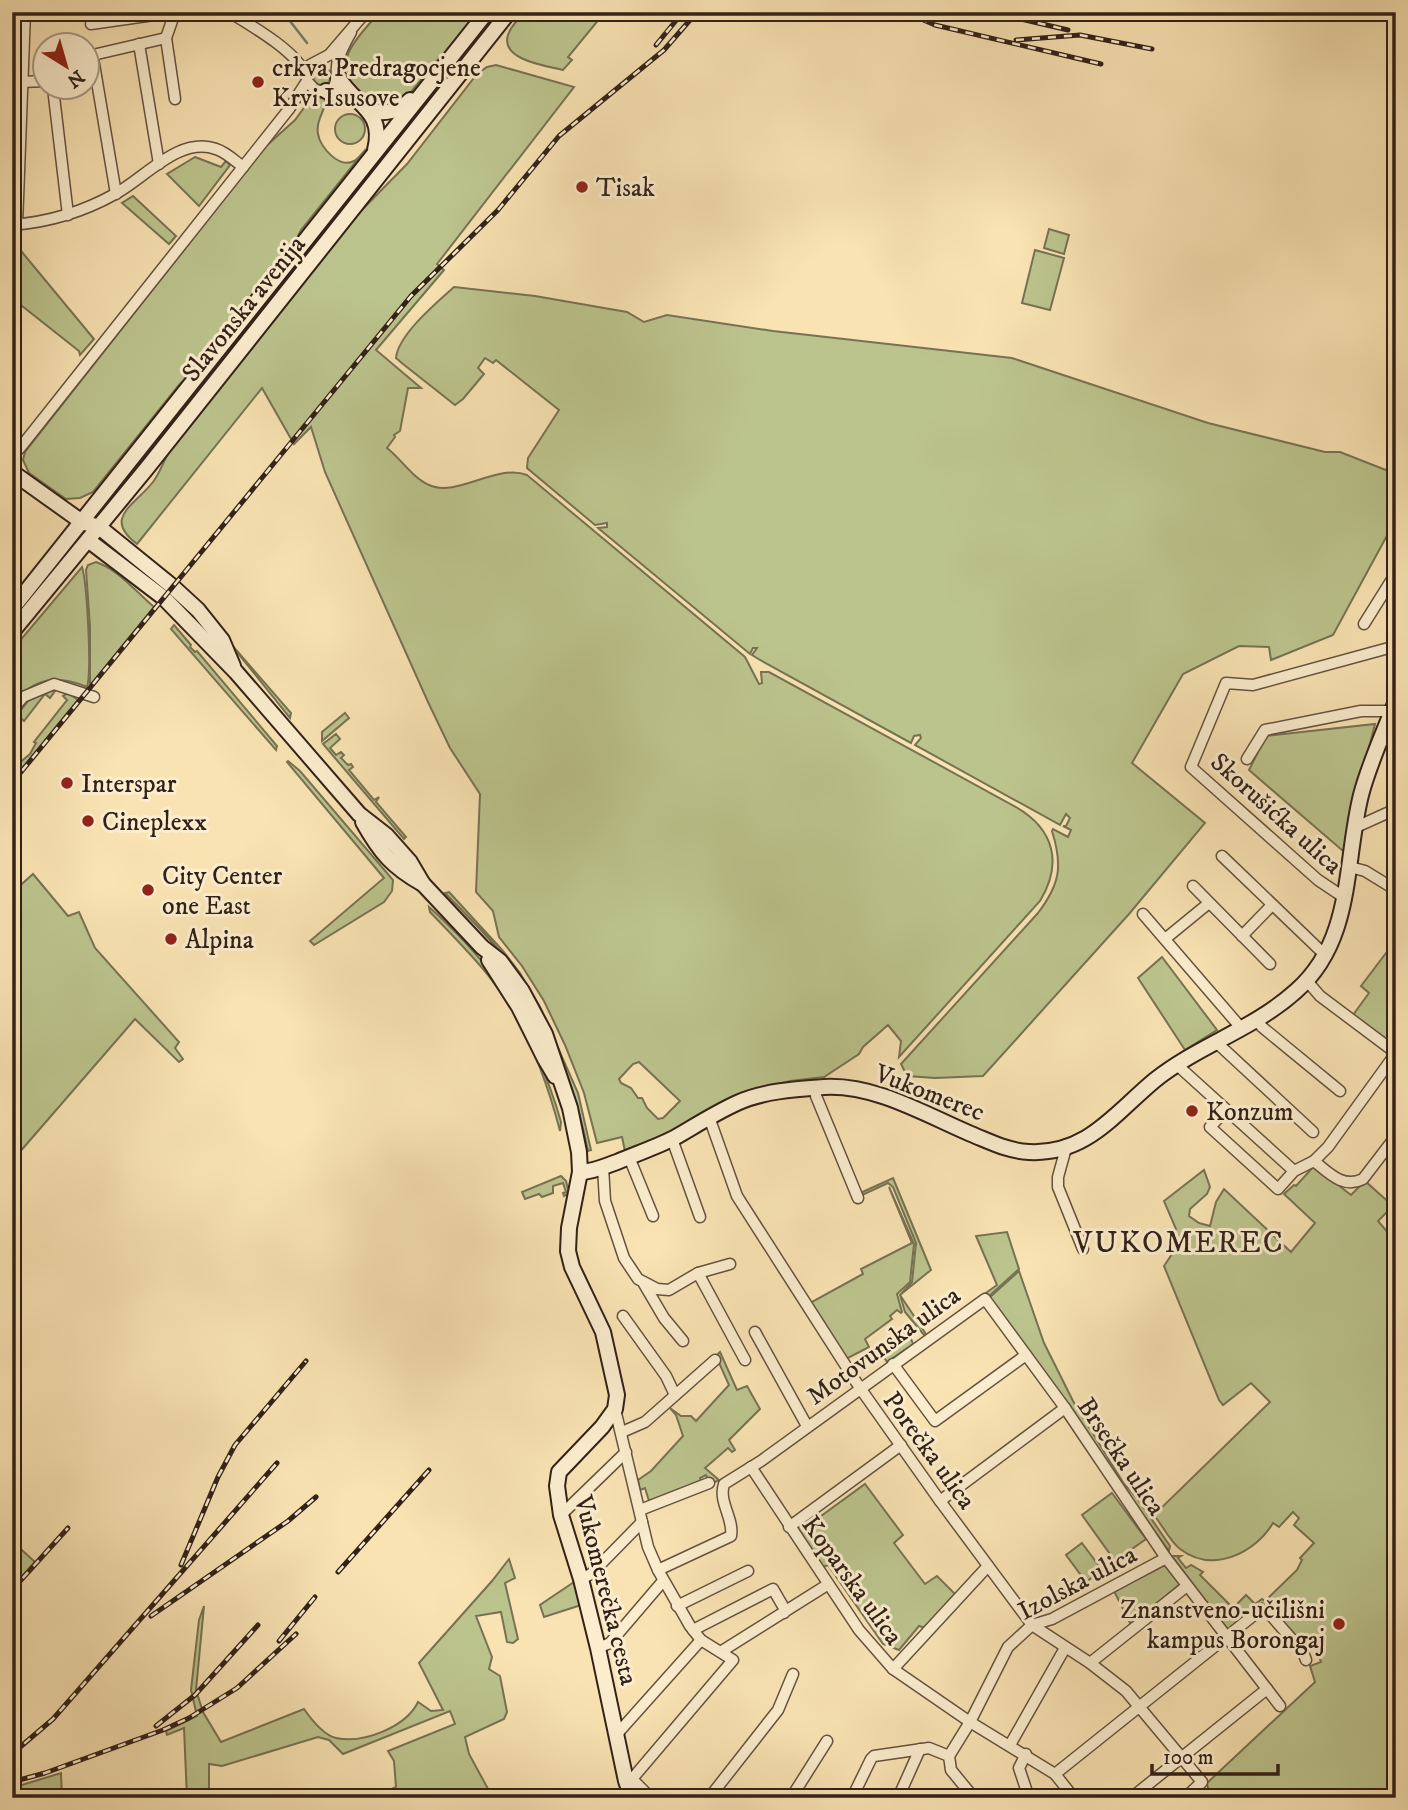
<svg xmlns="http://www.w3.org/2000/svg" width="1408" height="1810" font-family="'IM FELL DW Pica',serif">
  <rect width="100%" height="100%" fill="#f9e3b3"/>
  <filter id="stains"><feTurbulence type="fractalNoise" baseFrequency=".00286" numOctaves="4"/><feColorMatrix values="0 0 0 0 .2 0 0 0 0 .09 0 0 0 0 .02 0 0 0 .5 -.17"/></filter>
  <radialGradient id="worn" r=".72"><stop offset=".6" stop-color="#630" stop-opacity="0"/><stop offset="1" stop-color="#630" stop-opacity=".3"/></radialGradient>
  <g fill="#bcc48d" stroke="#777253" stroke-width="2" fill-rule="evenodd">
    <path d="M380,12H481L450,51L440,57L401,104L378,109C371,104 362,98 356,92C327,65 361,33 380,12Z"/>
    <polygon points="495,12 502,12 423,113 417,110"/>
    <path d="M524,12H605L568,57L572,60L563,70C547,66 500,60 508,35C510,27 519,19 524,12Z"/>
    <path d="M496,65L574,87L437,264L444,270L376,350L421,388H408L400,431L394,435L395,437L387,448C401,459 413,478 429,485C457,498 497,463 527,475L745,657L759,684L762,683L761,672H769L1016,807C1054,829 1063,863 1040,901L899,1057L901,1041L888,1025L863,1047L859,1054L824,1077L790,1081L741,1093L669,1133L625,1151L622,1137L597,1143L584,1093L565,1045L544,1001L522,966L499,937L493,911L476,892L480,794L450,748L428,702L325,472L311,427L294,444L262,388L137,544C102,518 135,505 153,482C160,473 163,462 169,452L353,219L407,164L477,74L487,67ZM639,1062L680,1101L663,1118L658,1119L647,1108L642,1098H638L631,1088L621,1083L619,1079L633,1064Z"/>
    <circle cx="322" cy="76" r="9"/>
    <path d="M317,98H323L326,102C323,113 316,122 318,134C320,147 339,169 354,161C358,159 363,152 366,149L301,230L288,255L213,349L179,385L93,492L80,498L66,499L29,473L23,460L25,452L264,148L295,120L306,105Z"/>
    <circle cx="350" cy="129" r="15"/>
    <polygon points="388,149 392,151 111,505 108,503"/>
    <polygon points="195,157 221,167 226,161 230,165 199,206 167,174"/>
    <polygon points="133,196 176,236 169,244 122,203"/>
    <polygon points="1049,229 1069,235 1064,254 1044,248"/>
    <polygon points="12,240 94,339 80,355 79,351 12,298"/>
    <polygon points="1035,250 1064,258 1050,310 1022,303"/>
    <path d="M454,287L535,296L627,312L644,322L667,315L773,331L1012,358L1208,423L1325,452H1340L1396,474V519L1333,635L1271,660L1269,647L1239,646L1183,674L1132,763L1205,823L1129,914L983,1076L935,1078L907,1076L901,1064L1038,913C1060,884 1063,866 1052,831L1053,829L1068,837L1071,830L1063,826H1066L1070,818L1066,814L1060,825L915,745L921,738L920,735L914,736L911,743L760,660L752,655L757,648H753L750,654L598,528L607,527V523L595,525L527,468L528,458L559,410L496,360L493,363L485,358L478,368L484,374L463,399L455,405L403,364L396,358C398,335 437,302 454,287Z"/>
    <path d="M96,562C119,570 136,592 154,607L90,686V627L86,570L88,565Z"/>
    <path d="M82,567C87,583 92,671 87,687C55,674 34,678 12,704V650Z"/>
    <polygon points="174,625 191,645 190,647 195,652 197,651 277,746 276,750 171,629"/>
    <polygon points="224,636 291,713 290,718"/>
    <polygon points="50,690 55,691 50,698 45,694 24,721 17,715 29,700"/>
    <polygon points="68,693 78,700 12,781 12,769 30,754 36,743 34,742 67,700 63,696"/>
    <polygon points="345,713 349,718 322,741 322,732"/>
    <polygon points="1375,724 1343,851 1249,770 1266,736"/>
    <polygon points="336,734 340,739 330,748 336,755 341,752 344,755 341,758 348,765 351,764 353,767 349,770 374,800 379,797 376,802 406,837 404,839 323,744"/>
    <polygon points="288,761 300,771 393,880 392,891 384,902 314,945 310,941 384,878 287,762"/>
    <polygon points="33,874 68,916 79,912 95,948 179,1042 175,1048 183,1059 179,1062 135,1019 12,1161 12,890 14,891"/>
    <path d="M449,892L503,951L520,973L540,1007L578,1093L591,1150L588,1151C575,1084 548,1020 510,965C492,939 467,916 445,893Z"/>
    <path d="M429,907C452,927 486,963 502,988C526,1026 549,1079 561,1122L560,1131C546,1077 524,1019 488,975C470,953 450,933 430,912Z"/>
    <polygon points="1386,953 1396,959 1396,1047 1353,1015 1369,993 1361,986"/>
    <polygon points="1162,957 1217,1030 1185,1050 1138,978"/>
    <path d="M1314,1166L1351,1195L1365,1181L1393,1206L1378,1221L1396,1242V1500L1394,1503H1396V1572L1391,1576L1396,1583V1798H1210L1207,1783L1315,1682L1310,1666L1321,1662L1317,1650L1312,1644L1299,1643L1262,1603L1228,1631L1172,1556H1181L1178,1558L1186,1568L1191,1565L1203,1572L1200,1575L1233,1608L1246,1595L1255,1604L1262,1599L1265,1601L1297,1570L1302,1560L1300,1558L1314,1543L1294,1525L1299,1518L1293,1512L1279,1527L1273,1523C1255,1553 1213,1574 1180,1549C1170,1541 1162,1525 1154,1515L1270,1402L1251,1383L1223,1405L1219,1400L1164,1266L1176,1248L1172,1233L1176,1229L1164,1201L1204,1170L1210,1187L1207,1194L1190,1209L1189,1216L1199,1223L1210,1226L1216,1202L1224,1189L1291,1252L1315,1223L1284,1194L1294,1185L1296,1186Z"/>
    <polygon points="561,1176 566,1181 569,1193 564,1196 563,1193 566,1192 563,1183 553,1186 553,1193 542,1197 539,1194 525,1199 522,1192"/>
    <polygon points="893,1178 931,1270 900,1295 926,1334 924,1335 905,1312 900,1295 912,1282 916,1243 893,1187 888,1183 862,1195 860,1193"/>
    <polygon points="889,1187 914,1244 910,1282 897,1294 902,1312 901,1313 897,1310 890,1316 892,1319 865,1339 869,1347 846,1359 808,1304 863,1274 861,1269 912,1243"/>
    <polygon points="1007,1232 1019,1269 988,1297 983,1295 997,1285 976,1236"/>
    <polygon points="1019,1271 1044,1343 1073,1401 1124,1484 1137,1498 1170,1546 1169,1551 989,1298"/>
    <polygon points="902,1332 909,1334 913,1344 887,1362 882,1354 902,1340 898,1334"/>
    <polygon points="720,1352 737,1390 747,1386 760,1409 729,1440 735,1450 732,1452 728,1448 705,1468 719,1480 711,1484 706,1475 700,1478 701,1481 649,1501 645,1488 640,1490 638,1480 651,1471 683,1436 676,1415 670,1408 681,1416 691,1416 696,1421 729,1385 716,1356"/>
    <polygon points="865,1484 903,1535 894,1543 925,1584 937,1576 955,1594 925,1628 919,1626 899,1650 883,1644 828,1565 821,1568 798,1531 798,1527 804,1520 810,1524"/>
    <polygon points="1112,1493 1146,1539 1115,1561 1082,1515"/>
    <polygon points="12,1541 35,1562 12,1587"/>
    <polygon points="1082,1543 1102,1570 1086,1582 1066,1555"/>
    <path d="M509,1559L515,1578L505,1583L518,1639L513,1643L507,1642L501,1612L476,1616L492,1657L489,1669L500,1676L507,1712L504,1719L465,1737L469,1754L493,1798H373L396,1787L394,1761L388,1751L455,1724L450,1711L343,1754L329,1740L318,1737L222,1766L209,1764V1798H187L184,1728L167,1735L166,1731L197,1716L191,1690L199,1620L204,1606L196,1690L203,1712L221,1742L304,1709C311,1719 323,1735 336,1738C363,1744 406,1727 418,1702L431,1711L443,1710L419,1663L492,1581Z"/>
    <polygon points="1165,1565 1180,1584 1131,1625 1114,1591"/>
    <polygon points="574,1582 581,1605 544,1617 540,1605"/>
    <polygon points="61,1773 62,1798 12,1798 12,1788"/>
  </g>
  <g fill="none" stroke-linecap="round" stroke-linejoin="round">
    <polyline stroke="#73806e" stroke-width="2.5" points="283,12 307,43"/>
    <defs>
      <g id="street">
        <path d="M229,12C252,26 296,51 306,75"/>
        <polyline points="12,19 17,12"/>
        <polyline points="91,24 175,12"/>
        <path d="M351,32C346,41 341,50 338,60C334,75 343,96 315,90L307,81V70L310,65L329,55L366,12"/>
        <polyline points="139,44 159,164"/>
        <polyline points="21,82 46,81"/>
        <polyline points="53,88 68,215"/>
        <polyline points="175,99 166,38 175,12"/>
        <polyline points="116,194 93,58 97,54 166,38"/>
        <path d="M12,225C49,222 83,212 115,194C145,178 179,136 216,149C226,152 235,161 243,167"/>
        <polyline points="17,225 25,12"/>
        <polyline points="12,455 20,448 289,109 307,81"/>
        <polyline points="1364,624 1396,573"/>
        <polyline points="12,710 23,697 54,684 94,697"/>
        <polyline points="1247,759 1265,730 1361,711 1392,711"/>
        <polyline points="1354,828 1396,809"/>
        <polyline points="1222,856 1325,955"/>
        <polyline points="1350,867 1365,871 1396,890"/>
        <polyline points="1193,886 1270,964"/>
        <polyline points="1345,898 1318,880 1191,767 1226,683 1253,685 1396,646"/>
        <polyline points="1143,914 1242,1029"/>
        <polyline points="1242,936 1272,905"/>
        <polyline points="1165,939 1209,903"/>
        <polyline points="1307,981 1320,996 1396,1053"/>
        <polyline points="1257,1020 1262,1027 1340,1091"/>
        <polyline points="1216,1042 1313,1132"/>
        <polyline points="1176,1064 1294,1171"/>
        <polyline points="815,1088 816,1096 858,1198"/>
        <polyline points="1226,1110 1210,1127 1278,1189 1294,1171 1314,1161 1328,1147 1396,1053"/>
        <polyline points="709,1117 737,1196 860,1388 940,1501 1032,1625 1090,1663 1126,1691 1202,1782 1185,1798"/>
        <polyline points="672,1139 700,1217"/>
        <polyline points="1066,1148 1058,1177 1058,1187 1083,1249"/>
        <polyline points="629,1157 653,1216"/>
        <path d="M1314,1161C1329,1173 1343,1189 1363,1179L1396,1136"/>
        <polyline points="603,1167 605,1201 624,1258 638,1279 657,1289 669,1290 698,1273 745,1360"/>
        <polyline points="698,1273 730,1264"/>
        <polyline points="644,1284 664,1318 683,1341"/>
        <polyline points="623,1316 666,1376 675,1395"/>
        <polyline points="755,1332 807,1426"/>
        <polyline points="893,1364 935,1421 1026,1355"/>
        <polyline points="615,1409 648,1547 658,1570 690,1626 701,1640 733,1660 632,1779"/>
        <polyline points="622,1432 645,1422 715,1360"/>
        <polyline points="751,1467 859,1630 893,1669 970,1722 1055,1774 1074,1798"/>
        <polyline points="940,1501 1065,1408"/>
        <polyline points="640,1510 709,1483"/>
        <polyline points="561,1515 626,1452"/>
        <polyline points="789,1527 901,1445"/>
        <path d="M658,1570L731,1536C734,1518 718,1502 724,1484L761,1461L985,1299L1065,1408L1166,1558L1267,1689L1131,1798"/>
        <polyline points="581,1579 591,1574 642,1522"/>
        <polyline points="677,1606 748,1571"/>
        <polyline points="693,1630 773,1589 784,1608 784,1613"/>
        <polyline points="598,1648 610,1643 663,1581"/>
        <polyline points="722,1651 827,1585"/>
        <polyline points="1090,1663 1187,1586"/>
        <polyline points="893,1669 988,1566"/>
        <polyline points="1267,1689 1280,1706"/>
        <polyline points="617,1734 701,1640"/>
        <polyline points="1010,1745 1065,1648"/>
        <polyline points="1026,1754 1019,1768 1029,1798"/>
        <polyline points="949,1756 970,1722 1008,1647 1032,1625 1052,1619 1166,1558"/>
        <polyline points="1055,1774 1259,1611 1268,1612 1303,1652 1306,1660"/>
        <polyline points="628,1780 632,1779 651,1798"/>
        <polyline points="709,1798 778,1710 793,1674"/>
        <polyline points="791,1798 827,1741"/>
        <polyline points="852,1798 871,1759 874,1756 929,1748 949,1756 951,1770 974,1798"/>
        <polyline points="898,1798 920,1749"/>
      </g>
      <g id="secondary">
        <path d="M338,77C355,106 385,110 375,150"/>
        <polyline points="326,91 355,100"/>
        <path d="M370,111C386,114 399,112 410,100"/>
        <polyline points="12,472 82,522 99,527 173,587 198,610 222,640 233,666"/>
        <polyline points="88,540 164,598 236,672 359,814 386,835 410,862 423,884 482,947 500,961 522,991 545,1034 570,1108 579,1152 580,1172 569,1228 568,1251 572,1267 603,1332 617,1395 615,1409 602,1427 559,1472 557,1486 561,1515 581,1579 598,1648 626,1781 632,1798"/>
        <polyline points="12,609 487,12"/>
        <polyline points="12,632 147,468 509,12"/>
        <path d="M363,822C380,852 392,867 423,884"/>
        <polyline points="489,960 519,1007 545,1059 555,1076"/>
        <path d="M580,1172C593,1172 605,1166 617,1162C636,1154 656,1147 674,1138C695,1126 715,1113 737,1103C763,1091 796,1089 824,1087C875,1084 926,1115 971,1134C991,1142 1008,1151 1029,1152C1087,1155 1115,1113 1155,1080C1199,1045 1254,1029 1296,991C1354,940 1344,863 1361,795C1369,764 1384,732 1396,701"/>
      </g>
    </defs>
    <use href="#street" stroke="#645240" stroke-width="13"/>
    <use href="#secondary" stroke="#322119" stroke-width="18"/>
    <use href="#street" stroke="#fbedce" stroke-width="10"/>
    <use href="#secondary" stroke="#fbedce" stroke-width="14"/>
    <defs>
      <g id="rail">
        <polyline points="905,12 935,25 1101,64"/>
        <polyline points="991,12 1068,30"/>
        <polyline points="1016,40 1080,35 1152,49"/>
        <polyline points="656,45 683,12"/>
        <polyline points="12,783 411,296 498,210 559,136 664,50 697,12"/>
        <polyline points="181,1565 218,1477 235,1445 306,1361"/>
        <polyline points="338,1572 429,1470"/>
        <polyline points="12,1590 68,1528"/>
        <polyline points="151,1616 288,1521 316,1497"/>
        <polyline points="279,1641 315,1597"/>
        <polyline points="156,1726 195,1695 258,1625"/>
        <polyline points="12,1754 53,1719 277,1463"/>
        <polyline points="12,1782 45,1773 163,1730 189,1718 237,1688 296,1634"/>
      </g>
    </defs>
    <use href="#rail" stroke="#322119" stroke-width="5"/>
    <use href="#rail" stroke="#fbedce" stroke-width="2.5" stroke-dasharray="8" stroke-linecap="butt"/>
  </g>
  <g fill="#8f2418" stroke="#fbedce" stroke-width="2.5">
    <circle cx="258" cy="82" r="7"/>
    <circle cx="582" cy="187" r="7"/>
    <circle cx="67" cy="783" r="7"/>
    <circle cx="88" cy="821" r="7"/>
    <circle cx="148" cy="890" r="7"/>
    <circle cx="171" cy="939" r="7"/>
    <circle cx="1192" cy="1111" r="7"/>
    <circle cx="1339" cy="1624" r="7"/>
  </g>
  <g text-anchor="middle" stroke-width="6" stroke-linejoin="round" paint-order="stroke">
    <g font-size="26" fill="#322119" stroke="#fbedce" text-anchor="start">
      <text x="272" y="76">crkva Predragocjene<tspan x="272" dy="30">Krvi Isusove</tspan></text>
      <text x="596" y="196">Tisak</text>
      <text x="81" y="792">Interspar</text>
      <text x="102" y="830">Cineplexx</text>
      <text x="162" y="884">City Center<tspan x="162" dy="30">one East</tspan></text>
      <text x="185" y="948">Alpina</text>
      <text x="1206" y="1120">Konzum</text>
      <text x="1325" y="1618" text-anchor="end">Znanstveno-učilišni<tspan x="1325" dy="30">kampus Borongaj</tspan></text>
    </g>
    <g font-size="26" fill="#322119" stroke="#fbedce">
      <text transform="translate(243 308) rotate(-51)" y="9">Slavonska avenija</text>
      <text transform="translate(1277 813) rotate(42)" y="9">Skorušićka ulica</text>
      <text transform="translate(930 1092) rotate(21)" y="9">Vukomerec</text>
      <text transform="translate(883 1345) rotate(-36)" y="9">Motovunska ulica</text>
      <text transform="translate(930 1450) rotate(54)" y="9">Porečka ulica</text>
      <text transform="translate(1122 1456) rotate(56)" y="9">Brsečka ulica</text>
      <text transform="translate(853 1580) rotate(54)" y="9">Koparska ulica</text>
      <text transform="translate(1077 1582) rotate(-28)" y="9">Izolska ulica</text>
      <text transform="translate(607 1590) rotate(76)" y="9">Vukomerečka cesta</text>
    </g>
    <g font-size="30" letter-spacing="2" fill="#322119" stroke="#fbedce">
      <text x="1179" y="1252">VUKOMEREC</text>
    </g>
  </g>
  <rect width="1408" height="1810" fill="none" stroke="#f9e3b3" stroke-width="42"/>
  <rect x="14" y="14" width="1380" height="1782" fill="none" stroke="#322119" stroke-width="3.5"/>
  <rect x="21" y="21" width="1366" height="1768" fill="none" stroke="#322119" stroke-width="2"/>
  <g transform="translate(66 66) rotate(143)"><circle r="33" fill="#fbedce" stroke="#ab9b86" stroke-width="2"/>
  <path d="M0-5L12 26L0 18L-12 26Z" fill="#8f2418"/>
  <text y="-10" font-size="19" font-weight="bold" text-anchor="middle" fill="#322119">N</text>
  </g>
  <path d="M1152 1764v10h126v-10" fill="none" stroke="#322119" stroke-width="3.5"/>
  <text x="1163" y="1764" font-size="21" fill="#322119" stroke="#fbedce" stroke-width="5" paint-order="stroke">100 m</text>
  <rect width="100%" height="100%" filter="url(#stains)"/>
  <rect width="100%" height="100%" fill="url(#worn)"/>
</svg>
